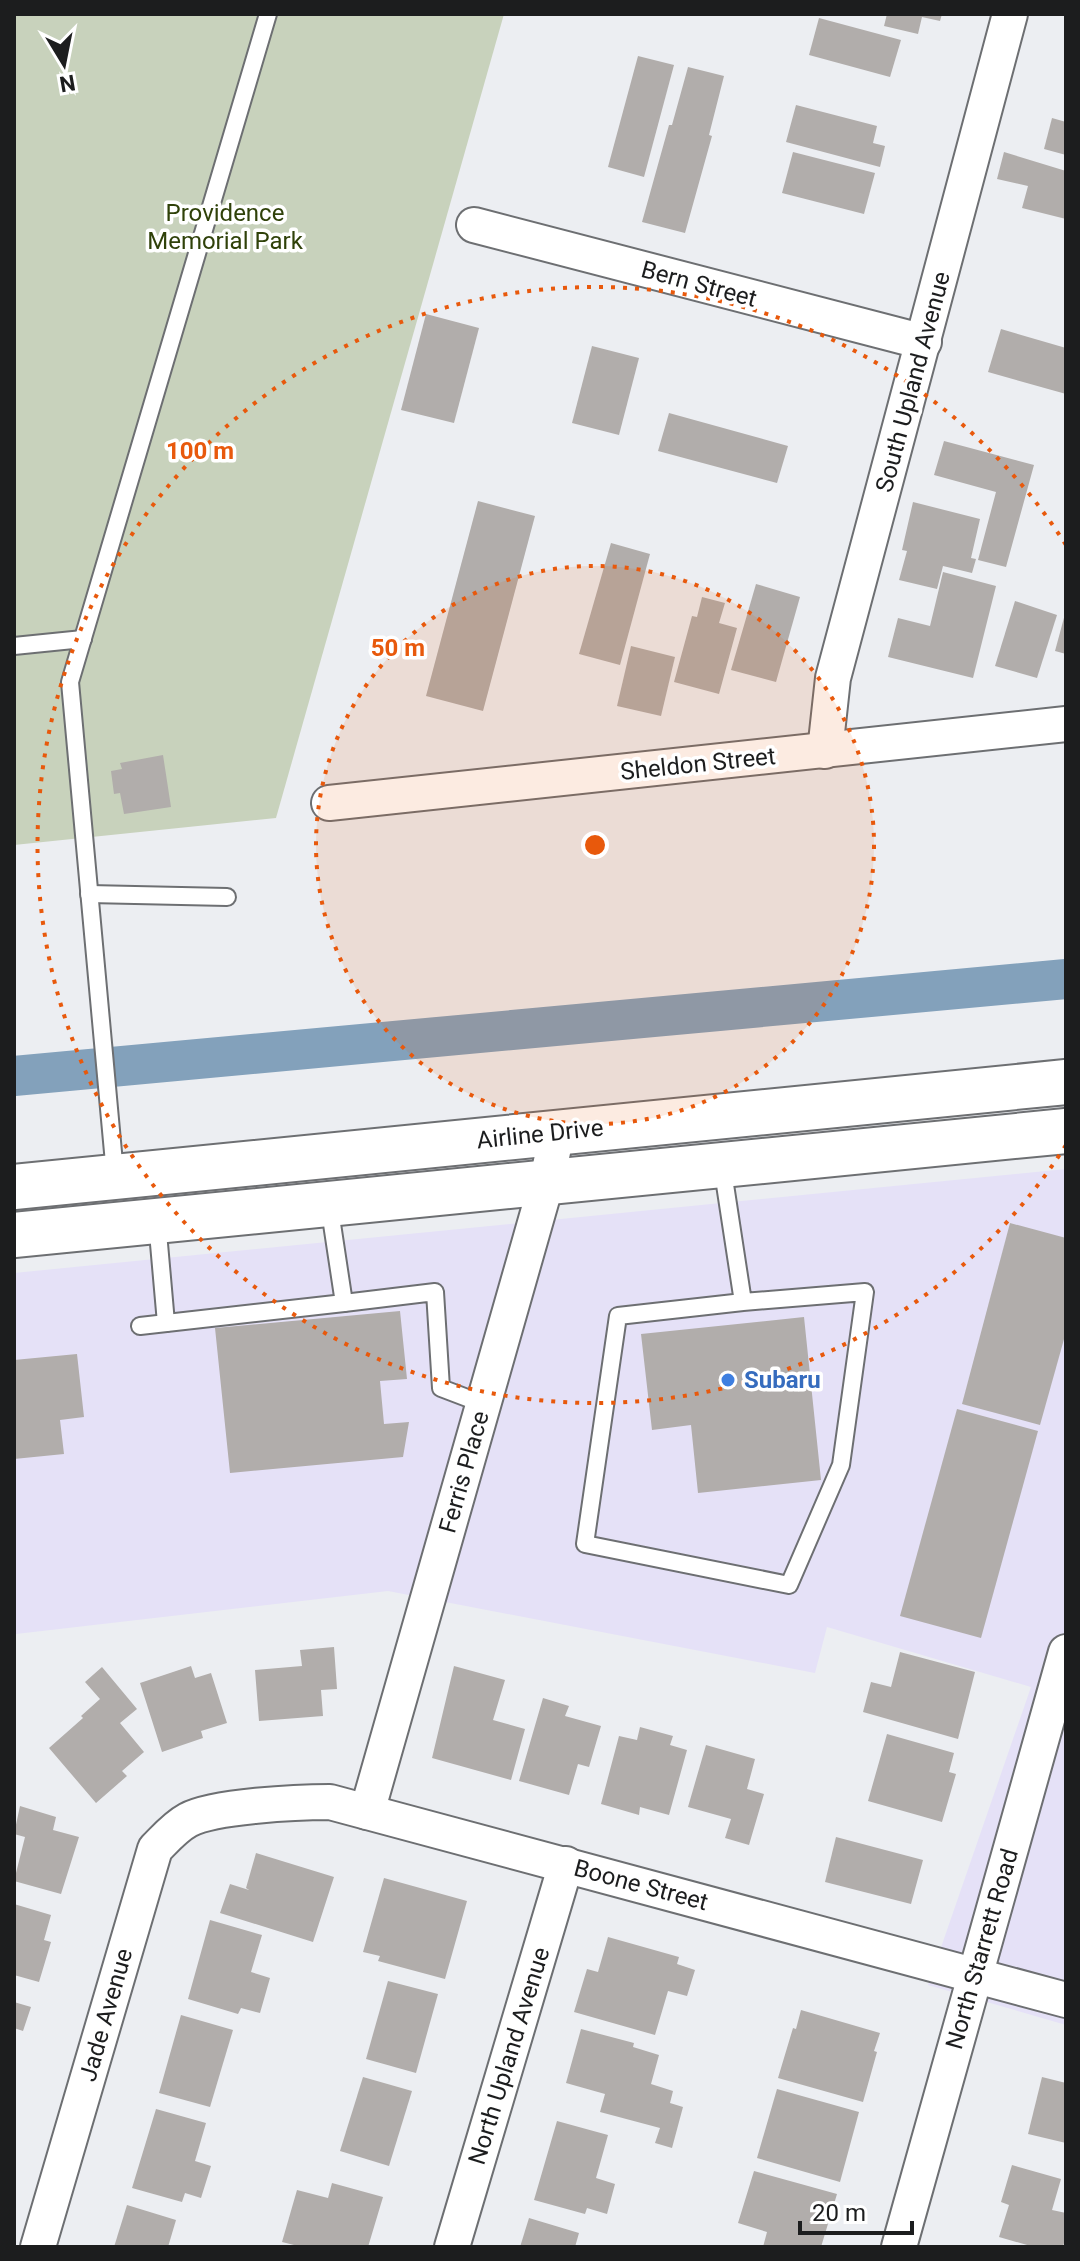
<svg xmlns="http://www.w3.org/2000/svg" width="1080" height="2261" font-family="Roboto,sans-serif">
  <rect width="100%" height="100%" fill="#eceef2"/>
  <polygon fill="#e5e1f7" points="1066,1169 1066,2025 928,1985 1031,1687 827,1627 815,1673 388,1591 16,1634 14,1640 14,1273"/>
  <polygon fill="#c8d2bc" points="14,14 504,14 276,818 14,845"/>
  <g fill="none" stroke-linecap="round" stroke-linejoin="round">
    <polyline stroke="#83a1bb" stroke-width="40" points="14,1076 1066,979"/>
  </g>
  <g fill="#b1adab">
    <polygon points="887,14 942,14 940,21 922,17 918,34 884,26"/>
    <polygon points="819,18 901,40 890,77 809,55"/>
    <polygon points="638,56 674,65 644,177 608,167"/>
    <polygon points="688,67 724,76 709,135 712,136 685,233 642,222 669,125 672,125"/>
    <polygon points="796,105 877,126 873,143 885,146 880,167 786,142"/>
    <polygon points="1052,118 1066,122 1066,155 1044,149"/>
    <polygon points="793,152 875,173 864,214 782,193"/>
    <polygon points="1004,152 1066,171 1066,219 1022,208 1028,186 997,179"/>
    <polygon points="426,314 479,328 454,423 401,410"/>
    <polygon points="1001,329 1066,348 1066,394 988,372"/>
    <polygon points="592,346 639,358 619,435 572,423"/>
    <polygon points="669,413 788,446 777,483 658,451"/>
    <polygon points="944,441 1034,465 1006,567 978,560 996,492 934,475"/>
    <polygon points="478,501 535,516 483,711 426,696"/>
    <polygon points="913,502 980,519 971,558 976,559 972,573 943,566 937,589 899,580 907,551 902,550"/>
    <polygon points="611,543 650,554 620,665 579,654"/>
    <polygon points="943,572 996,586 973,678 888,657 898,618 930,626"/>
    <polygon points="756,584 800,597 776,682 731,670"/>
    <polygon points="702,597 725,603 719,623 737,628 719,694 674,682 692,616 697,617"/>
    <polygon points="1015,601 1057,615 1037,678 995,666"/>
    <polygon points="1065,614 1066,615 1066,654 1055,651"/>
    <polygon points="631,646 675,657 661,716 617,706"/>
    <polygon points="163,755 171,807 124,814 120,793 114,794 111,771 122,769 120,763"/>
    <polygon points="1010,1223 1066,1238 1066,1332 1040,1425 962,1404"/>
    <polygon points="400,1311 407,1379 380,1381 384,1424 409,1422 403,1457 230,1473 215,1328"/>
    <polygon points="804,1317 821,1480 698,1493 691,1425 652,1430 641,1334"/>
    <polygon points="77,1354 84,1417 60,1420 64,1454 14,1459 14,1360"/>
    <polygon points="957,1409 1038,1431 981,1638 900,1616"/>
    <polygon points="334,1647 337,1689 321,1690 323,1716 259,1721 255,1670 302,1666 300,1650"/>
    <polygon points="900,1652 975,1672 958,1739 863,1712 871,1682 891,1687"/>
    <polygon points="191,1666 195,1678 211,1673 227,1723 201,1731 203,1738 162,1752 140,1683"/>
    <polygon points="454,1666 505,1680 493,1720 525,1729 511,1780 432,1758"/>
    <polygon points="102,1667 137,1709 120,1723 144,1752 122,1771 127,1776 96,1803 49,1748 83,1718 81,1716 100,1699 85,1682"/>
    <polygon points="543,1698 569,1706 565,1716 601,1726 589,1767 578,1764 569,1795 519,1781"/>
    <polygon points="640,1727 673,1736 670,1745 687,1750 669,1815 640,1807 639,1815 601,1804 619,1736 637,1740"/>
    <polygon points="887,1734 954,1753 949,1772 956,1774 942,1822 868,1801"/>
    <polygon points="706,1745 755,1759 747,1789 764,1794 749,1845 725,1838 731,1819 688,1807"/>
    <polygon points="20,1806 56,1817 53,1830 79,1837 61,1894 14,1881 25,1837 14,1834"/>
    <polygon points="836,1837 923,1860 911,1904 825,1882"/>
    <polygon points="256,1853 334,1877 313,1942 220,1913 230,1884 249,1890 246,1888"/>
    <polygon points="384,1878 467,1901 445,1979 378,1961 380,1956 363,1952"/>
    <polygon points="14,1904 51,1915 44,1940 51,1942 39,1982 14,1975"/>
    <polygon points="210,1920 262,1935 251,1972 270,1978 260,2013 241,2008 238,2014 188,1999"/>
    <polygon points="608,1937 679,1957 677,1964 695,1970 687,1996 668,1991 655,2035 574,2012 587,1969 598,1972"/>
    <polygon points="388,1981 438,1994 416,2073 366,2059"/>
    <polygon points="14,2002 31,2007 23,2031 14,2028"/>
    <polygon points="801,2010 880,2033 874,2051 877,2052 863,2102 778,2078 793,2028 796,2029"/>
    <polygon points="181,2015 233,2030 210,2107 159,2093"/>
    <polygon points="581,2029 634,2043 633,2047 659,2055 651,2084 673,2091 670,2103 683,2107 672,2148 655,2143 660,2128 600,2112 605,2094 566,2083"/>
    <polygon points="363,2077 412,2091 389,2166 340,2151"/>
    <polygon points="1042,2077 1066,2083 1066,2143 1028,2134"/>
    <polygon points="777,2089 859,2112 840,2182 757,2158"/>
    <polygon points="156,2109 206,2123 195,2161 211,2166 201,2198 185,2193 182,2202 132,2188"/>
    <polygon points="557,2121 608,2135 596,2178 615,2184 607,2214 587,2208 585,2214 534,2200"/>
    <polygon points="1012,2165 1061,2179 1052,2210 1066,2213 1066,2235 1063,2247 1034,2247 999,2237 1009,2205 1001,2202"/>
    <polygon points="754,2171 837,2194 821,2247 763,2247 767,2232 738,2223"/>
    <polygon points="332,2183 383,2197 368,2247 302,2247 282,2242 297,2190 328,2198"/>
    <polygon points="127,2205 176,2220 168,2247 114,2247"/>
    <polygon points="529,2218 579,2233 575,2247 520,2247"/>
  </g>
  <g fill="none" stroke-linecap="round" stroke-linejoin="round">
    <defs>
      <g id="service">
        <polyline points="14,646 83,639"/>
        <polyline points="89,894 227,897"/>
        <polyline points="722,1165 743,1302 865,1292 841,1465 789,1585 585,1544 618,1316 743,1302"/>
        <polyline points="115,1174 70,682 268,14"/>
        <polyline points="157,1221 166,1323"/>
        <polyline points="344,1303 435,1292 441,1388 483,1404"/>
        <polyline points="140,1326 344,1303 329,1204"/>
      </g>
      <g id="minor">
        <polyline points="474,225 924,342"/>
        <polyline points="825,751 833,678 1010,14"/>
        <polyline points="329,803 1066,724"/>
        <polyline points="367,1812 547,1181 557,1132"/>
        <path d="M38,2247L155,1849C165,1839 175,1827 188,1820C214,1806 298,1802 330,1802L1066,2000"/>
        <polyline points="452,2247 566,1864"/>
        <polyline points="899,2247 1066,1652"/>
      </g>
      <g id="trunk">
        <polyline points="14,1187 1066,1082"/>
        <polyline points="14,1235 1066,1131"/>
      </g>
    </defs>
    <use href="#service" stroke="#6d6f72" stroke-width="20"/>
    <use href="#minor" stroke="#6d6f72" stroke-width="38"/>
    <use href="#trunk" stroke="#6d6f72" stroke-width="48"/>
    <use href="#service" stroke="#fff" stroke-width="16"/>
    <use href="#minor" stroke="#fff" stroke-width="34"/>
    <use href="#trunk" stroke="#fff" stroke-width="44"/>
  </g>
  <circle cx="595" cy="845" r="279" fill="#e8590c" fill-opacity=".12"/>
  <g fill="none" stroke="#e8590c" stroke-width="4" stroke-dasharray="4 8">
    <circle cx="595" cy="845" r="279"/>
    <path d="M1066 1145A558 558 0 1 1 1066 545"/>
  </g>
  <circle fill="#3f7fe0" stroke="#fff" stroke-width="3" cx="728" cy="1380" r="8"/>
  <g text-anchor="middle" stroke-width="7" stroke-linejoin="round" paint-order="stroke">
    <g font-size="24" fill="#2f4109" stroke="#fff">
      <text x="225" y="221">Providence<tspan x="225" dy="28">Memorial Park</tspan></text>
    </g>
    <g font-size="24" fill="#1c1d1e" stroke="#fff">
      <text transform="translate(699 284) rotate(15)" y="8">Bern Street</text>
      <text transform="translate(913 382) rotate(-75)" y="8">South Upland Avenue</text>
      <text transform="translate(698 764) rotate(-6)" y="8">Sheldon Street</text>
      <text transform="translate(540 1134) rotate(-6)" y="8">Airline Drive</text>
      <text transform="translate(464 1472) rotate(-74)" y="8">Ferris Place</text>
      <text transform="translate(641 1885) rotate(15)" y="8">Boone Street</text>
      <text transform="translate(982 1949) rotate(-74)" y="8">North Starrett Road</text>
      <text transform="translate(106 2015) rotate(-74)" y="8">Jade Avenue</text>
      <text transform="translate(509 2056) rotate(-73)" y="8">North Upland Avenue</text>
    </g>
    <g font-size="24" font-weight="bold" fill="#366cbe" stroke="#fff" text-anchor="start">
      <text x="744" y="1388">Subaru</text>
    </g>
  </g>
  <circle cx="595" cy="845" r="12" fill="#e8590c" stroke="#fff" stroke-width="4"/>
  <g font-size="24" text-anchor="middle" font-weight="bold" fill="#e8590c" stroke="#fff" stroke-width="7" stroke-linejoin="round" paint-order="stroke">
    <text x="200" y="459">100 m</text>
    <text x="398" y="656">50 m</text>
  </g>
  <rect width="1080" height="2261" fill="none" stroke="#1c1d1e" stroke-width="32"/>
  <g transform="translate(64 64) rotate(170)" stroke="#ffffff" stroke-width="6" paint-order="stroke">
  <path d="M0-6L14 30L0 20L-14 30Z" fill="#1c1d1e"/>
  <text y="-12" font-size="22" font-weight="bold" text-anchor="middle" fill="#1c1d1e">N</text>
  </g>
  <path d="M800 2221v12h112v-12" fill="none" stroke="#1c1d1e" stroke-width="4"/>
  <text x="812" y="2221" font-size="24" fill="#1c1d1e" stroke="#ffffff" stroke-width="6" paint-order="stroke">20 m</text>
</svg>
